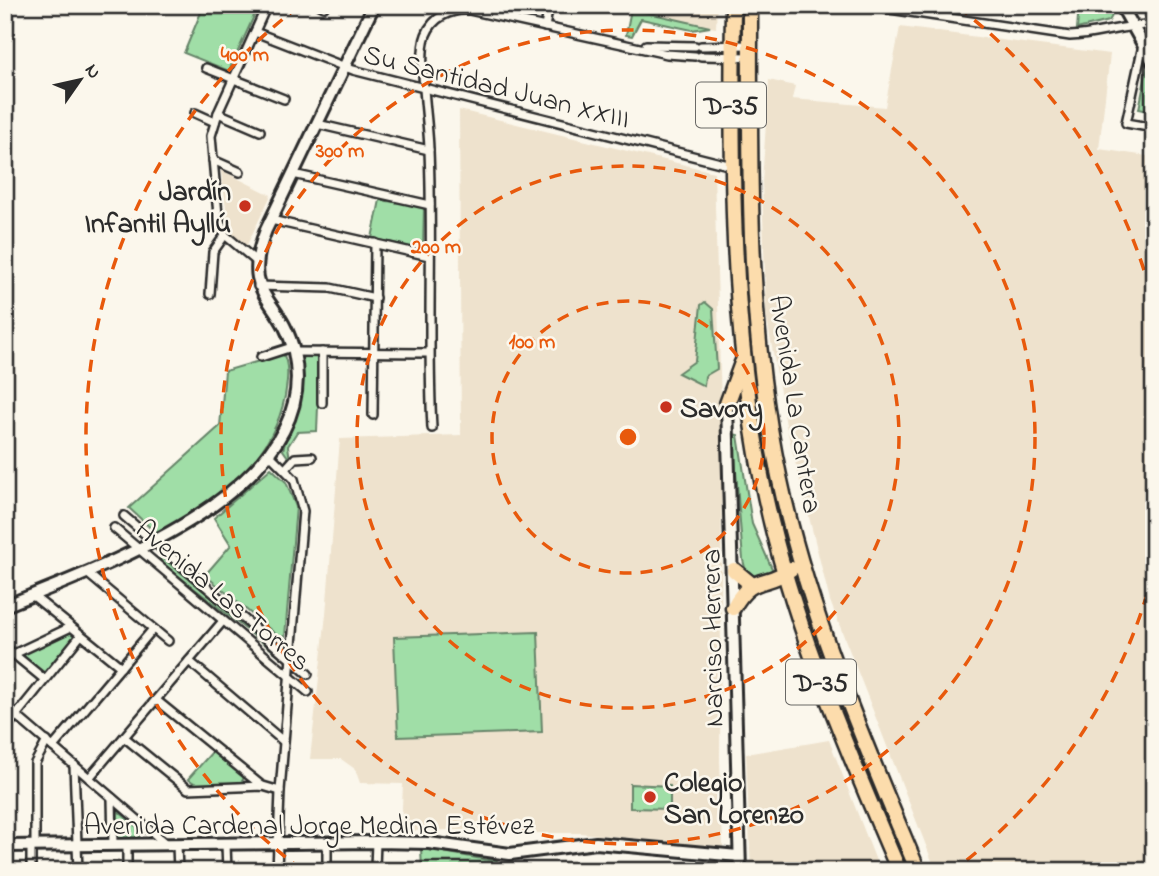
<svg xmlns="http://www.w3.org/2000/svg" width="1159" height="876" font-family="'Indie Flower',sans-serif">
  <rect width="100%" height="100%" fill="#fbf7ec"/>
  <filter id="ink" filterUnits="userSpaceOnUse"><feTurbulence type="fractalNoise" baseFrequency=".0143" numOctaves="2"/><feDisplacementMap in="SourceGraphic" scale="14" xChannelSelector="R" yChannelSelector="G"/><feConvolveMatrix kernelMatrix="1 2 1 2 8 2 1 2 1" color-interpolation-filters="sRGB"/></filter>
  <g filter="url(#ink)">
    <g fill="#eee2cd">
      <polygon points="613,5 717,5 716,28 710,27"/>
      <polygon points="900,27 1110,54 1099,149 1154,157 1154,871 936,871 830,601 786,425 766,314 762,182 769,80 795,86 792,99 885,107"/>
      <polygon points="459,110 714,172 722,437 720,760 723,847 580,833 528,833 506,829 401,831 403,784 360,783 355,769 341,759 310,759 326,614 340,439 461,435"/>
      <polygon points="221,170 271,195 246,247 229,230"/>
      <polygon points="829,740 880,871 751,871 746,754"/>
    </g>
    <g fill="#a0dea7" stroke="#668469" stroke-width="2">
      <polygon points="204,5 259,5 229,71 184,53"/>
      <polygon points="1079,5 1107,5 1112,16 1109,21 1077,29"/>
      <polygon points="631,9 710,27 692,30 641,19 632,36 626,35"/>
      <polygon points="1147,69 1154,82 1154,112 1139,109"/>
      <polygon points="380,200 424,206 423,250 372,238"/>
      <polygon points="705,302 713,309 717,369 705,376 704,386 678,373 695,361 701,305"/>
      <path d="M283,354C290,365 287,383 285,396C271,467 214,499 157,534L129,508L220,426L225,371Z"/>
      <polygon points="301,355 320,356 317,431 297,432 288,446 290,460 283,450 299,395"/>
      <polygon points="733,434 738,435 752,524 774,573 748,579 743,560"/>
      <polygon points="271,468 286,482 296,507 285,636 279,637 205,575 231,545 214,518"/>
      <polygon points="160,556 280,652 282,658 161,562"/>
      <polygon points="71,631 76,635 43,674 20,655"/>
      <polygon points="538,632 542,732 398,737 394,637"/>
      <polygon points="213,751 244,777 241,784 199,786 188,779"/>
      <polygon points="630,784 670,786 670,809 630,808"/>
      <polygon points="118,811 137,827 139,837 117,838"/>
      <polygon points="421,848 488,860 497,860 495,866 476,871 422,871"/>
    </g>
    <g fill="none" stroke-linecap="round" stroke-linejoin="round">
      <defs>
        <g id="street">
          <polyline points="320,5 324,7"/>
          <path d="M842,5H863L1070,36C1098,35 1125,24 1154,25"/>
          <polyline points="545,27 549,5"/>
          <polyline points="255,32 353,70 732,166"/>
          <polyline points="646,45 695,46"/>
          <polyline points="1143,45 1126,123 1154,128"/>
          <polyline points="701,46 750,45"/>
          <polyline points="701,56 750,57"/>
          <polyline points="206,68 284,99"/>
          <polyline points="195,113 215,122"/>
          <polyline points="218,113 260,131"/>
          <polyline points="317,124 429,150"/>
          <polyline points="213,160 240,172"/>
          <polyline points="293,174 430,205"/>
          <polyline points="271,220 429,256"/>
          <polyline points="256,261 225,235 218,215 211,136 218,113 267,5"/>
          <polyline points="258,286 330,288 375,298"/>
          <polyline points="210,294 213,252 225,235"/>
          <polyline points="294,352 428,353"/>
          <polyline points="261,357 292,347"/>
          <polyline points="322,403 322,352"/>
          <polyline points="373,415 375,243"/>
          <path d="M432,428C427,336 433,244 429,151C429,124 417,57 426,35C433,17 450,9 469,10L667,54L695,56"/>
          <polyline points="269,454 294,479 303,511 280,791 277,871"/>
          <polyline points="286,468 295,458 312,457"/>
          <polyline points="124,516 308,674"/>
          <polyline points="114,528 308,692"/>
          <polyline points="87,573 168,641"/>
          <polyline points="32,595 121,667"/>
          <polyline points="5,647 44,679"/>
          <polyline points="14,654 71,627"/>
          <polyline points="189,661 283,741"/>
          <polyline points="156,700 262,786"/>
          <polyline points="5,706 166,844"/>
          <polyline points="5,729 81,635"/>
          <polyline points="124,737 188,789 263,786 280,791"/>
          <polyline points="53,747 153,629"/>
          <polyline points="74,765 78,871"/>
          <polyline points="89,778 223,621"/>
          <polyline points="112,798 113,845"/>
          <polyline points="226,844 227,871"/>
          <polyline points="127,845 127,871"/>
          <polyline points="177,845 178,871"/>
          <polyline points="35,846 35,763 47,741"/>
          <polyline points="375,868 376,842"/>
          <polyline points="31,871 31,846"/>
          <polyline points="327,871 327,842"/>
        </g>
        <g id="secondary">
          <polyline points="1121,5 1154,64"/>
          <polyline points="727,404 740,871"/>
          <path d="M5,606C101,567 325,490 294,352C281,296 239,298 266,230L374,5"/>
          <polyline points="5,846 376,842 429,843 510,854 596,843 738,856"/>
        </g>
        <g id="highway">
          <path d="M733,5C731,165 731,324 762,481C789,617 845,744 899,871"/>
          <path d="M750,5C750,163 746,321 779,476C808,613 864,742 918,871"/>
          <polyline points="727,404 742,363"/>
          <polyline points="734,570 751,584"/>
          <path d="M733,608C752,573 766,588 791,569"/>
        </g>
      </defs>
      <use href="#street" stroke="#2b2b2b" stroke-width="12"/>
      <use href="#secondary" stroke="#2b2b2b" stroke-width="16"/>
      <use href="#highway" stroke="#2b2b2b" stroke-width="19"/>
      <use href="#street" stroke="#fbf7ec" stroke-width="7"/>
      <use href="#secondary" stroke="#fbf7ec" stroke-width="10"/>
      <use href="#highway" stroke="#fcdcac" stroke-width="14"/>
    </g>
  </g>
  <g fill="none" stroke="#e8590c" stroke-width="3.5" stroke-dasharray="12 9">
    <circle cx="628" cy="437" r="136"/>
    <circle cx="628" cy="437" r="271"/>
    <circle cx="628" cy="437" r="407"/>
    <path d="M1153 573A542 542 0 0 1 954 870M302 870A542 542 0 0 1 298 7M958 7A542 542 0 0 1 1153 301"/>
  </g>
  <g fill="#c8321e" stroke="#fbf7ec" stroke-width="2.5">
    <circle cx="245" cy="206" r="7"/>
    <circle cx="666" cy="407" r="7"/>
    <circle cx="650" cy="797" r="7"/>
  </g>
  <g text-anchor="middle" stroke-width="5" stroke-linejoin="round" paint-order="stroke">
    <g fill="#fbf7ec" stroke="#696865" stroke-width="2">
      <rect x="696" y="82.5" width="70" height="45" rx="5"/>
      <rect x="786" y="659.5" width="70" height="45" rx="5"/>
    </g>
    <g font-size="26" font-weight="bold" fill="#2b2b2b">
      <text x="731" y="114">D-35</text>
      <text x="821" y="691">D-35</text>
    </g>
    <g font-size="28" fill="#2b2b2b" stroke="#fbf7ec">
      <text transform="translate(497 85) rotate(14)" y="10">Su Santidad Juan XXIII</text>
      <text transform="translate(797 404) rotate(81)" y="10">Avenida La Cantera</text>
      <text transform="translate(224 594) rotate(40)" y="10">Avenida Las Torres</text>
      <text transform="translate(711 638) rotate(-91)" y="10">Narciso Herrera</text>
      <text x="309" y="834">Avenida Cardenal Jorge Medina Estévez</text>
    </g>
    <g font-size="28" font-weight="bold" fill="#2b2b2b" stroke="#fbf7ec" text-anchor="start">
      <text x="231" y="200" text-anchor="end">Jardín<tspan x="231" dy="32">Infantil Ayllú</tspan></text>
      <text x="680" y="417">Savory</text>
      <text x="664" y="791">Colegio<tspan x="664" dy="32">San Lorenzo</tspan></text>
    </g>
  </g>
  <circle cx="628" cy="437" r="10" fill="#e8590c" stroke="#fbf7ec" stroke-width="3.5"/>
  <g font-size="21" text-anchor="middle" font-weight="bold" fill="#e8590c" stroke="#fbf7ec" stroke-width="5" stroke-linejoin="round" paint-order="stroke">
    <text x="245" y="61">400 m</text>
    <text x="340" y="157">300 m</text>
    <text x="436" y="253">200 m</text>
    <text x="532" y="348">100 m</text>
  </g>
  <rect width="1159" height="876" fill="none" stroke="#fbf7ec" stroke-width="28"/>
  <rect x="14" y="14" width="1131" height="848" fill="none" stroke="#2b2b2b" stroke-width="2.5" filter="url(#ink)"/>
  <g transform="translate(80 80) rotate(56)" stroke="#fbf7ec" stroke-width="5" paint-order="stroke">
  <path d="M0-5L12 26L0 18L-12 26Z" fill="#2b2b2b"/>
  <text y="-10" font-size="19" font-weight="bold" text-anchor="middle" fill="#2b2b2b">N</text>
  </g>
</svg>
